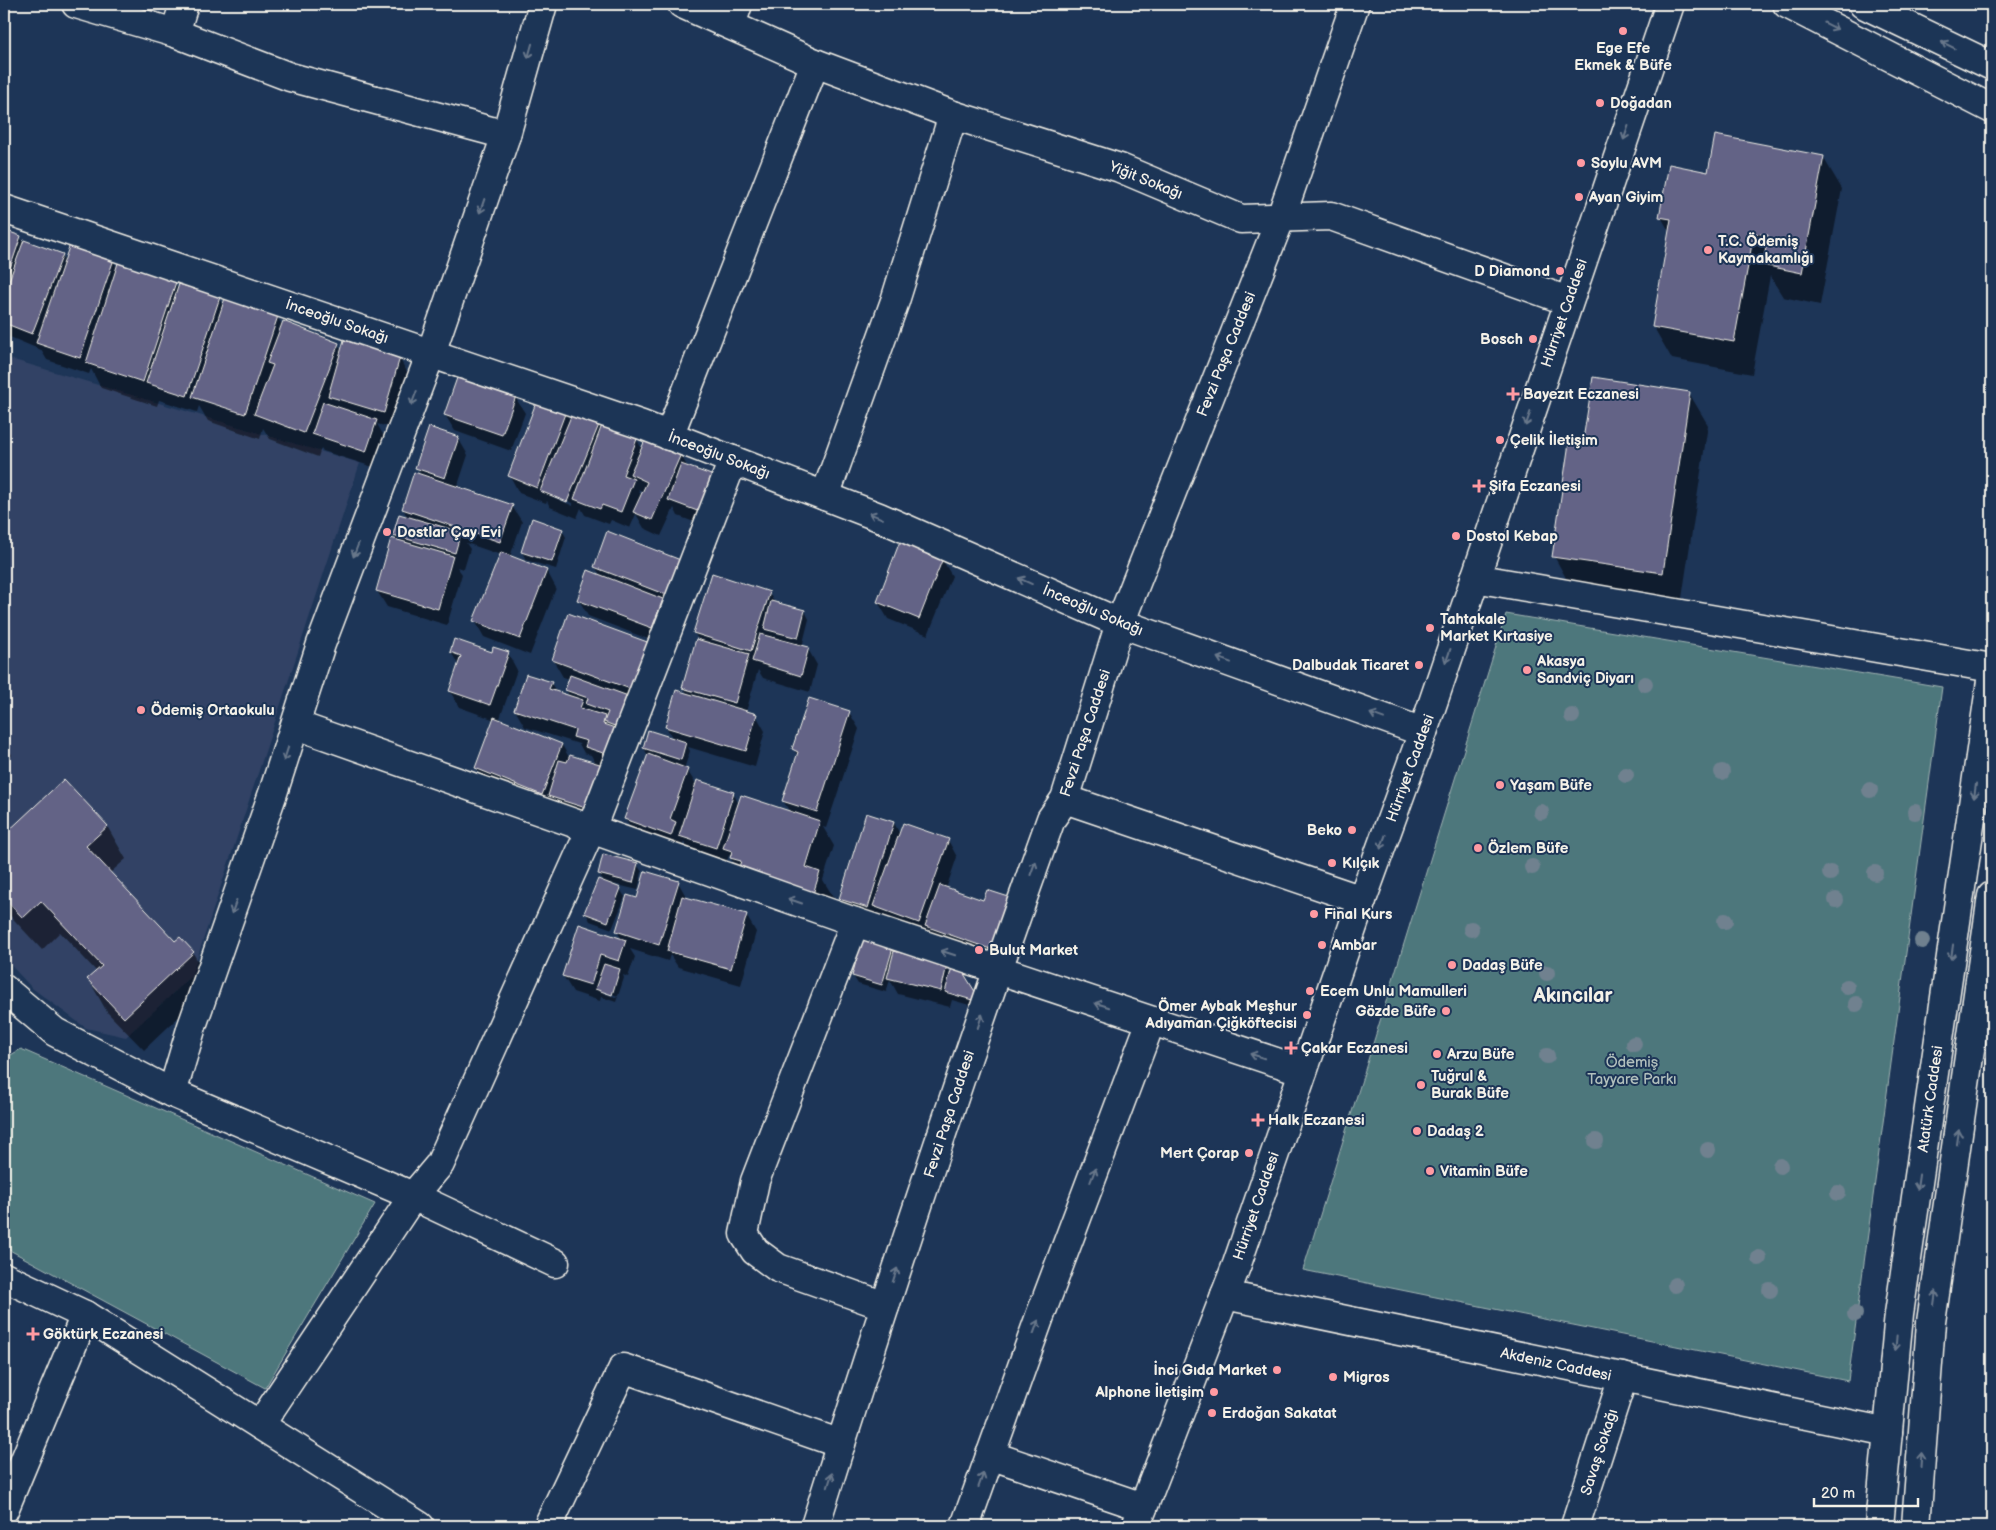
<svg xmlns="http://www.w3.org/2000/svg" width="1996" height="1530" font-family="'Balsamiq Sans',sans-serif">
  <rect width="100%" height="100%" fill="#1d3557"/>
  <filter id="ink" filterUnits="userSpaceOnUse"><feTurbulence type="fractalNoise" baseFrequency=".02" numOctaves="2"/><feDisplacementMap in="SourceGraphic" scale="10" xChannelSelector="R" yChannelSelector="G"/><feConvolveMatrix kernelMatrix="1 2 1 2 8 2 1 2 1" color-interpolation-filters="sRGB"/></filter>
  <g filter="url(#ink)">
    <polygon fill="#324365" points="4,357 360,463 191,977 126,1037 86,1028 32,988 4,958"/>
    <g fill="#4e777c" stroke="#a1b4b2">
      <polygon points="1506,614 1942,687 1848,1381 1303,1270"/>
      <polygon points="21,1049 375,1204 265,1388 4,1247 4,1059"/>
    </g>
    <g fill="#0007" fill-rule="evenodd">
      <polygon points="1823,157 1842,189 1820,305 1783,297 1770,276 1752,374 1672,359 1653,326 1670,233 1661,217"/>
      <polygon points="4,231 20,237 24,244 62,255 65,262 113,260 118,269 175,283 178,289 219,298 223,306 277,317 283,326 338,344 342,351 399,358 409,375 393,428 377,424 385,438 376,468 323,451 321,448 318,457 270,439 263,428 260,439 208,421 199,406 197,412 159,400 157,406 101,388 91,369 89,374 47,360 41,350 5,335"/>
      <polygon points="1689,393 1708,425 1681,605 1572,589 1554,556 1584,447"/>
      <polygon points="515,397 525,413 511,451 455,431 445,415"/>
      <path d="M566,412L570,420L600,421L604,427L637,440L642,449L681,455L688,468L710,528L678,516L674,508L661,536L644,528L636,514L630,528L611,520L609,524L585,515L581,508L577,518L550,507L547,501L546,503L519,493L510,476ZM638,489L644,492L642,496ZM553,495L573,503V506L553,497Z"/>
      <polygon points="458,438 468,455 457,488 512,506 522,522 510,557 547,571 556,588 530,655 484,637 475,621 501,555 466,543 470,549 464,569 457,567 462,574 447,625 387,607 377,591 398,542 394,535 408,518 403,509 421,476 417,468"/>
      <polygon points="562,530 566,537 556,569 526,560 522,552"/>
      <polygon points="942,559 952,576 928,635 888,619 878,602"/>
      <polygon points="682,562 661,644 588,616 579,600 601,576 595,567"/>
      <polygon points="769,593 775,603 805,611 809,619 802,647 808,649 817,665 810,692 763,678 758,670 746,712 756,715 765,731 755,767 688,747 690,751 684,769 687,770 697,786 733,793 739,804 790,812 783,801 798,757 794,749 849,712 859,729 826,828 823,827 834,846 823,880 834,898 827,918 739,873 729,855 726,864 690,852 684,842 680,852 635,835 625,819 648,756 644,748 673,739 666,727 688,695 683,687 700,642 694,633"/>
      <polygon points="649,644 599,825 486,784 476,768 495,720 459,707 450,691 459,666 451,652 508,653 517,670 499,721 562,745 570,759 596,764 591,755 584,753 579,744 525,727 515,710 551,683 557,693 570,697 566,690 570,679 563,677 553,660"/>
      <polygon points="4,741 12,755 4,764"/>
      <polygon points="63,780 107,826 126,859 110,873 175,943 180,938 193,953 212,985 144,1050 107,1012 89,980 97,972 60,932 42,950 4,909 4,837"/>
      <polygon points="867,814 894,823 900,834 948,840 957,857 946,889 1006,967 883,922 880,916 877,923 850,915 840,898"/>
      <polygon points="637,864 642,872 638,890 609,883 609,885 620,889 625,897 612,929 590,921 586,913 605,883 599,874"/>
      <path d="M678,882L687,898L746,915L756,932L741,985L678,967L670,955L668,961L630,949L635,957L628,977L623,975L624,978L616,1002L601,997L600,1001L573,992L563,976L622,940L617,931L638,899ZM603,991L618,996V998L603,993Z"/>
      <polygon points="893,945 898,954 947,966 951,974 983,1009 952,1000 950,1007 898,994 890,980 886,992 858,984 853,976"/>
    </g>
    <g fill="#636386" stroke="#f4f1e8">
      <polygon points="1715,135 1824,156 1802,273 1763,265 1768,235 1754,233 1734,342 1652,327 1671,219 1659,217 1669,164 1708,172"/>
      <polygon points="4,230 21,236 4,286"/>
      <polygon points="24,240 63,254 32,334 4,323 4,294"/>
      <polygon points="70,244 114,259 80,358 36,343"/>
      <polygon points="118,263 176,282 143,382 86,363"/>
      <polygon points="179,284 220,297 187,396 146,383"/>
      <polygon points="225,298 278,316 245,414 192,397"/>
      <polygon points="283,321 339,343 304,433 254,414 273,365 267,363"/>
      <polygon points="344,340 400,357 384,413 328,396"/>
      <polygon points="458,375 516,396 502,435 444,415"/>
      <polygon points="1593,377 1690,392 1663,573 1552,557 1569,443 1582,446"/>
      <polygon points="537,400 566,411 537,488 508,476"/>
      <polygon points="323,402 377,420 366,452 312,434"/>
      <polygon points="574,409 601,420 567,502 540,491"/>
      <polygon points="602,425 637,439 623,475 634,479 621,512 602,505 600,509 574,499"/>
      <polygon points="429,427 459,437 445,478 415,468"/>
      <polygon points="646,438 681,454 652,520 633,512 647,482 630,474"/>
      <polygon points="681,464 714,476 700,512 668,500"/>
      <polygon points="414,472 513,505 500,542 402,509"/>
      <polygon points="399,514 461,532 455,553 393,535"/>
      <polygon points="532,518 563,529 552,562 521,552"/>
      <polygon points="607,531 683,561 669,596 594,567"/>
      <polygon points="391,538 453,556 438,609 376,591"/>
      <polygon points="900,541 943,558 919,619 877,602"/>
      <polygon points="501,552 547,570 520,639 473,621"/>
      <polygon points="588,570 663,599 652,628 577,600"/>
      <polygon points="712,573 770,592 751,651 693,633"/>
      <polygon points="771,601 805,610 798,638 764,629"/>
      <polygon points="568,613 650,643 633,690 552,660"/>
      <polygon points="760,634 809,647 801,676 752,661"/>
      <polygon points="454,639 492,652 493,647 509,652 490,705 449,691 461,656 450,652"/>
      <polygon points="696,639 749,654 735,703 682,688"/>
      <polygon points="526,674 552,682 549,689 583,700 580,708 605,716 603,724 618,729 609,755 585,747 587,741 573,737 575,730 514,710"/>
      <polygon points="570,675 631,697 620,728 604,722 608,712 586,704 588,698 565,690"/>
      <polygon points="676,690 757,714 746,751 665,727"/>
      <polygon points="809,698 850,711 817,812 782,801 798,752 792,749"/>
      <polygon points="494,717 562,744 542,795 475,768"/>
      <polygon points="648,730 686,742 681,760 643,748"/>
      <polygon points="648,754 688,769 670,819 676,822 671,836 624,819"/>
      <polygon points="570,755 603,765 589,809 548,796 559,760 567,762"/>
      <polygon points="64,779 108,826 86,846 175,941 180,937 194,952 124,1018 87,979 102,966 41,901 23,918 4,898 4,835"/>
      <polygon points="697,780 734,792 716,848 679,836"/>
      <polygon points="741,795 820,821 806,867 820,872 813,894 738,870 741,861 730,858 732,851 723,848"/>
      <polygon points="866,813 894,822 868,908 839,899"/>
      <polygon points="903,823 949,839 919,923 873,906"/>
      <polygon points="603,854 638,863 633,883 598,874"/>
      <polygon points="645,871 679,881 659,945 616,931 627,895 637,898"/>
      <polygon points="598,879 621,888 608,922 584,913"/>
      <polygon points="940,885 983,900 987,890 1015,899 996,951 925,926"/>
      <polygon points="682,896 747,914 731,969 667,951"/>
      <polygon points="579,924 626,940 619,961 600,955 591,985 562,976"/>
      <polygon points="863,935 894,944 882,985 852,976"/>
      <polygon points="894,951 947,965 941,991 887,978"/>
      <polygon points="604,964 620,969 612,995 595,989"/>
      <polygon points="952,967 961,969 979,998 979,1002 945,992"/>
    </g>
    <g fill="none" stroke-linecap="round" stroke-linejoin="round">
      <defs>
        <g id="minor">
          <polyline points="76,4 175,33 290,77 506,135"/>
          <polyline points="682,4 815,63 953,115 1120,168 1241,219 1331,216 1568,301"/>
          <polyline points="731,25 738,4"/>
          <polyline points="175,33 184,4"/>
          <polyline points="4,209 642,425 879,517 1120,623 1423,732"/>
          <polyline points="669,436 815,63"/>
          <polyline points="825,496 895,301 953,115"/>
          <polyline points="1475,578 1992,668"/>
          <polyline points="296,725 855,922 1303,1071"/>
          <polyline points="1065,799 1362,900"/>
          <polyline points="855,922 755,1181 744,1234 755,1251 778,1268 885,1306"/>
          <polyline points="4,989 55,1032 172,1093 413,1196 555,1263"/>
          <polyline points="172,1093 192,1026 273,793 321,644 431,353 506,135 543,4"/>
          <polyline points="4,1277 85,1315 420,1526"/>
          <polyline points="1225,1295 1888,1432"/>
          <polyline points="260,1425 413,1196 440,1164 591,829 733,460"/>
          <polyline points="990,1455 1143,1507"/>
          <polyline points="4,1510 85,1315"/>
          <polyline points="548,1526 623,1368 841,1444"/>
          <path d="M815,1526C889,1289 967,1053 1051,819L1065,799L1120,623L1281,217L1355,4"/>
          <polyline points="965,1526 1040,1316 1151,1021"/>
          <polyline points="1575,1526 1623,1377"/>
        </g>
        <g id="tertiary">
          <polyline points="1787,4 1992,109"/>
          <polyline points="1863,4 1992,66"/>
          <polyline points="1136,1526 1237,1264 1362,900 1423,732 1670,4"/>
        </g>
        <g id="secondary">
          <polyline points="1879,1526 1899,1314 1992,674"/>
          <polyline points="1916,1526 1931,1322 1992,896"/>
        </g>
      </defs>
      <use href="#minor" stroke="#f4f1e8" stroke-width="31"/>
      <use href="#tertiary" stroke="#f4f1e8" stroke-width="31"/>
      <use href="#secondary" stroke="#f4f1e8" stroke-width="31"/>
      <use href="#minor" stroke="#1d3557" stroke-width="28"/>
      <use href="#tertiary" stroke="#1d3557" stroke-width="28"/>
      <use href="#secondary" stroke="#1d3557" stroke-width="28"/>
    </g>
    <g fill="#6f818f">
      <circle cx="1645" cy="684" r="8"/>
      <circle cx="1572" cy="716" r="8"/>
      <circle cx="1722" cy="772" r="8"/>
      <circle cx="1626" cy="775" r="8"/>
      <circle cx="1870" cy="790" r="8"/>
      <circle cx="1541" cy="812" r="8"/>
      <circle cx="1915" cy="812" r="8"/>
      <circle cx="1532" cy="867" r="8"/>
      <circle cx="1830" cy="873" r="8"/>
      <circle cx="1875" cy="873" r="8"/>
      <circle cx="1836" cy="900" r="8"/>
      <circle cx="1725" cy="921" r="8"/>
      <circle cx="1471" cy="929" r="8"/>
      <circle cx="1922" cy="941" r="8"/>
      <circle cx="1547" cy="973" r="8"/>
      <circle cx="1847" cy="987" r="8"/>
      <circle cx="1856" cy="1004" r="8"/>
      <circle cx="1634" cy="1044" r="8"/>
      <circle cx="1547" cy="1056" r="8"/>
      <circle cx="1596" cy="1141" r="8"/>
      <circle cx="1708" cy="1150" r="8"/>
      <circle cx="1780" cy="1166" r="8"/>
      <circle cx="1838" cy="1193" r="8"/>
      <circle cx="1759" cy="1258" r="8"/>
      <circle cx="1675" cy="1285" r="8"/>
      <circle cx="1770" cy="1290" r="8"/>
      <circle cx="1855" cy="1314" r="8"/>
    </g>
    <defs><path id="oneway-shaft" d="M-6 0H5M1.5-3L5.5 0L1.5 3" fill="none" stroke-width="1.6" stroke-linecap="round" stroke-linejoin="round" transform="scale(1.25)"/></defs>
    <g stroke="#68778a">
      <use href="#oneway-shaft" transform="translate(1831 26) rotate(27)"/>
      <use href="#oneway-shaft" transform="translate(1948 45) rotate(-154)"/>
      <use href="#oneway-shaft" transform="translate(530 51) rotate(106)"/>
      <use href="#oneway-shaft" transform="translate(1626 133) rotate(109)"/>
      <use href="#oneway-shaft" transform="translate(482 206) rotate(109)"/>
      <use href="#oneway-shaft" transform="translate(414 398) rotate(111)"/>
      <use href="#oneway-shaft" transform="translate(1528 419) rotate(109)"/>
      <use href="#oneway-shaft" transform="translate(876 516) rotate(-158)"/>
      <use href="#oneway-shaft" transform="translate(356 550) rotate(111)"/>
      <use href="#oneway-shaft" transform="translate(1025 581) rotate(-156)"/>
      <use href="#oneway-shaft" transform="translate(1448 656) rotate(109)"/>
      <use href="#oneway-shaft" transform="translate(1224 660) rotate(-160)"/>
      <use href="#oneway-shaft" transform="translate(1377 716) rotate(-160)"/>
      <use href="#oneway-shaft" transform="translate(286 754) rotate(108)"/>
      <use href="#oneway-shaft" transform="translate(1975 791) rotate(98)"/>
      <use href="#oneway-shaft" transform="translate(1383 842) rotate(110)"/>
      <use href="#oneway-shaft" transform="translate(1033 868) rotate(-70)"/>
      <use href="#oneway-shaft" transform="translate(795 901) rotate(-161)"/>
      <use href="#oneway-shaft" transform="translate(234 907) rotate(109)"/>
      <use href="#oneway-shaft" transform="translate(1952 952) rotate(98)"/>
      <use href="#oneway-shaft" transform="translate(948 953) rotate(-162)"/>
      <use href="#oneway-shaft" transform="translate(1102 1005) rotate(-162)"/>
      <use href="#oneway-shaft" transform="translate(980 1021) rotate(-72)"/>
      <use href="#oneway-shaft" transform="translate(1257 1056) rotate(-162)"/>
      <use href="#oneway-shaft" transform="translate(1958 1137) rotate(-82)"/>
      <use href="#oneway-shaft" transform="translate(1093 1175) rotate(-69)"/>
      <use href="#oneway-shaft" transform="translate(1918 1182) rotate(98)"/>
      <use href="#oneway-shaft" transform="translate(895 1275) rotate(-72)"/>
      <use href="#oneway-shaft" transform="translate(1935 1298) rotate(-82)"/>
      <use href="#oneway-shaft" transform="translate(1036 1327) rotate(-70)"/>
      <use href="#oneway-shaft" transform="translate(1896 1343) rotate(95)"/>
      <use href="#oneway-shaft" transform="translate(1921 1460) rotate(-86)"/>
      <use href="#oneway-shaft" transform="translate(830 1480) rotate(-73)"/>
      <use href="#oneway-shaft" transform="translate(981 1480) rotate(-70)"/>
    </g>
  </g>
  <g fill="#ff9aa2" stroke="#1d3557" stroke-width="2">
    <circle cx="1623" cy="31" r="5"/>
    <circle cx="1600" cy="103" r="5"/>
    <circle cx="1581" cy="163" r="5"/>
    <circle cx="1579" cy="197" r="5"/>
    <circle cx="1708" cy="250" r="5"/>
    <circle cx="1560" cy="271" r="5"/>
    <circle cx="1533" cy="339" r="5"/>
    <path d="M1510.5 386.5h5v5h5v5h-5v5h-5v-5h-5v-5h5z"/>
    <circle cx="1500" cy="440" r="5"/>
    <path d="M1476.5 478.5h5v5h5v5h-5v5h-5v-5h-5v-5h5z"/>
    <circle cx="387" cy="532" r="5"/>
    <circle cx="1456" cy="536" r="5"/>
    <circle cx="1430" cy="628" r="5"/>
    <circle cx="1419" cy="665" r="5"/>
    <circle cx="1527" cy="670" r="5"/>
    <circle cx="141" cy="710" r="5"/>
    <circle cx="1500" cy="785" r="5"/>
    <circle cx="1352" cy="830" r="5"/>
    <circle cx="1478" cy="848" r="5"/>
    <circle cx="1332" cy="863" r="5"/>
    <circle cx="1314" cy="914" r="5"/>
    <circle cx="1322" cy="945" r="5"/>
    <circle cx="979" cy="950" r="5"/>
    <circle cx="1452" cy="965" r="5"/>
    <circle cx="1310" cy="991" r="5"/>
    <circle cx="1446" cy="1011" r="5"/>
    <circle cx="1307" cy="1015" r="5"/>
    <path d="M1288.5 1040.5h5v5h5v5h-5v5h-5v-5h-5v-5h5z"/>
    <circle cx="1437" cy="1054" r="5"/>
    <circle cx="1421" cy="1085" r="5"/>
    <path d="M1255.5 1112.5h5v5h5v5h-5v5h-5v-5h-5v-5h5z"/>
    <circle cx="1417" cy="1131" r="5"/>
    <circle cx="1249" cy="1153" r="5"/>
    <circle cx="1430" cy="1171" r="5"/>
    <path d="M30.5 1326.5h5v5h5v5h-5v5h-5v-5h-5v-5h5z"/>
    <circle cx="1277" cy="1370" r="5"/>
    <circle cx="1333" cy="1377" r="5"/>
    <circle cx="1214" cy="1392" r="5"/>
    <circle cx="1212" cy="1413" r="5"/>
  </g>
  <g text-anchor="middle" stroke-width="4" stroke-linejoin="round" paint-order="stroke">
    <g font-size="15" font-weight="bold" fill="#f4f1e8" stroke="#1d3557" text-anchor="start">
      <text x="1623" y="53" text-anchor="middle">Ege Efe<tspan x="1623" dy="17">Ekmek &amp; Büfe</tspan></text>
      <text x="1610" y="108">Doğadan</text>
      <text x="1591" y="168">Soylu AVM</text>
      <text x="1589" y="202">Ayan Giyim</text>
      <text x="1718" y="246">T.C. Ödemiş<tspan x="1718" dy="17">Kaymakamlığı</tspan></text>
      <text x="1550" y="276" text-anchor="end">D Diamond</text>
      <text x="1523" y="344" text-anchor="end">Bosch</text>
      <text x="1523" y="399">Bayezıt Eczanesi</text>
      <text x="1510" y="445">Çelik İletişim</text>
      <text x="1489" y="491">Şifa Eczanesi</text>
      <text x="397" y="537">Dostlar Çay Evi</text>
      <text x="1466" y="541">Dostol Kebap</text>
      <text x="1440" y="624">Tahtakale<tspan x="1440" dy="17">Market Kırtasiye</tspan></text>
      <text x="1537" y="666">Akasya<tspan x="1537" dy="17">Sandviç Diyarı</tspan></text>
      <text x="1409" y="670" text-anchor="end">Dalbudak Ticaret</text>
      <text x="151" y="715">Ödemiş Ortaokulu</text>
      <text x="1510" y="790">Yaşam Büfe</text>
      <text x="1342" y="835" text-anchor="end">Beko</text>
      <text x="1488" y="853">Özlem Büfe</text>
      <text x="1342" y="868">Kılçık</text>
      <text x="1324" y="919">Final Kurs</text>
      <text x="1332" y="950">Ambar</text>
      <text x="989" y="955">Bulut Market</text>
      <text x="1462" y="970">Dadaş Büfe</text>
      <text x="1320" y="996">Ecem Unlu Mamulleri</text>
      <text x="1297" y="1011" text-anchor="end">Ömer Aybak Meşhur<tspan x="1297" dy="17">Adıyaman Çiğköftecisi</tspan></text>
      <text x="1436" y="1016" text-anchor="end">Gözde Büfe</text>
      <text x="1301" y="1053">Çakar Eczanesi</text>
      <text x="1447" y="1059">Arzu Büfe</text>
      <text x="1431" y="1081">Tuğrul &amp;<tspan x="1431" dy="17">Burak Büfe</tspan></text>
      <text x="1268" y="1125">Halk Eczanesi</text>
      <text x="1427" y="1136">Dadaş 2</text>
      <text x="1239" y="1158" text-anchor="end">Mert Çorap</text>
      <text x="1440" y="1176">Vitamin Büfe</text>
      <text x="43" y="1339">Göktürk Eczanesi</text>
      <text x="1267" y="1375" text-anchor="end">İnci Gıda Market</text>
      <text x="1343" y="1382">Migros</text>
      <text x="1204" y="1397" text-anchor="end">Alphone İletişim</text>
      <text x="1222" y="1418">Erdoğan Sakatat</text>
    </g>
    <g font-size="15" fill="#f4f1e8" stroke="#1d3557">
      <text transform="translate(1146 180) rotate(22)" y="5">Yiğit Sokağı</text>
      <text transform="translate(1564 313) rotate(-71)" y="5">Hürriyet Caddesi</text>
      <text transform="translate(337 321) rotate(19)" y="5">İnceoğlu Sokağı</text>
      <text transform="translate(1226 354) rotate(-68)" y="5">Fevzi Paşa Caddesi</text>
      <text transform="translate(719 455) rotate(21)" y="5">İnceoğlu Sokağı</text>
      <text transform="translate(1093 610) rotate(23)" y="5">İnceoğlu Sokağı</text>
      <text transform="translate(1085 733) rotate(-72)" y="5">Fevzi Paşa Caddesi</text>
      <text transform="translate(1410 768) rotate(-70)" y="5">Hürriyet Caddesi</text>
      <text transform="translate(1930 1099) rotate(-82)" y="5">Atatürk Caddesi</text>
      <text transform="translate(949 1114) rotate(-72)" y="5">Fevzi Paşa Caddesi</text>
      <text transform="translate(1256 1206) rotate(-71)" y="5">Hürriyet Caddesi</text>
      <text transform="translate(1556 1364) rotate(12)" y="5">Akdeniz Caddesi</text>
      <text transform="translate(1599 1452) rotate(-72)" y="5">Savaş Sokağı</text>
    </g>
    <g font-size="15" fill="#b2c0bd" stroke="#1d3557">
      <text x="1632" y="1067">Ödemiş<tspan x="1632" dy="17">Tayyare Parkı</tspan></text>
    </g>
    <g font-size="20" font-weight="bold" fill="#f4f1e8" stroke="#1d3557">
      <text x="1573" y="1002">Akıncılar</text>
    </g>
  </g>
  <rect width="1996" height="1530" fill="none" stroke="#1d3557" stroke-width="20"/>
  <rect x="10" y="10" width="1976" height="1510" fill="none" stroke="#f4f1e8" stroke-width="2" filter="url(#ink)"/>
  <path d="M1814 1498v8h104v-8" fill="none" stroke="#f4f1e8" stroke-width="2.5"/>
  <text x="1821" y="1498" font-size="15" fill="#f4f1e8" stroke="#1d3557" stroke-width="4" paint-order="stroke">20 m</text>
</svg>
